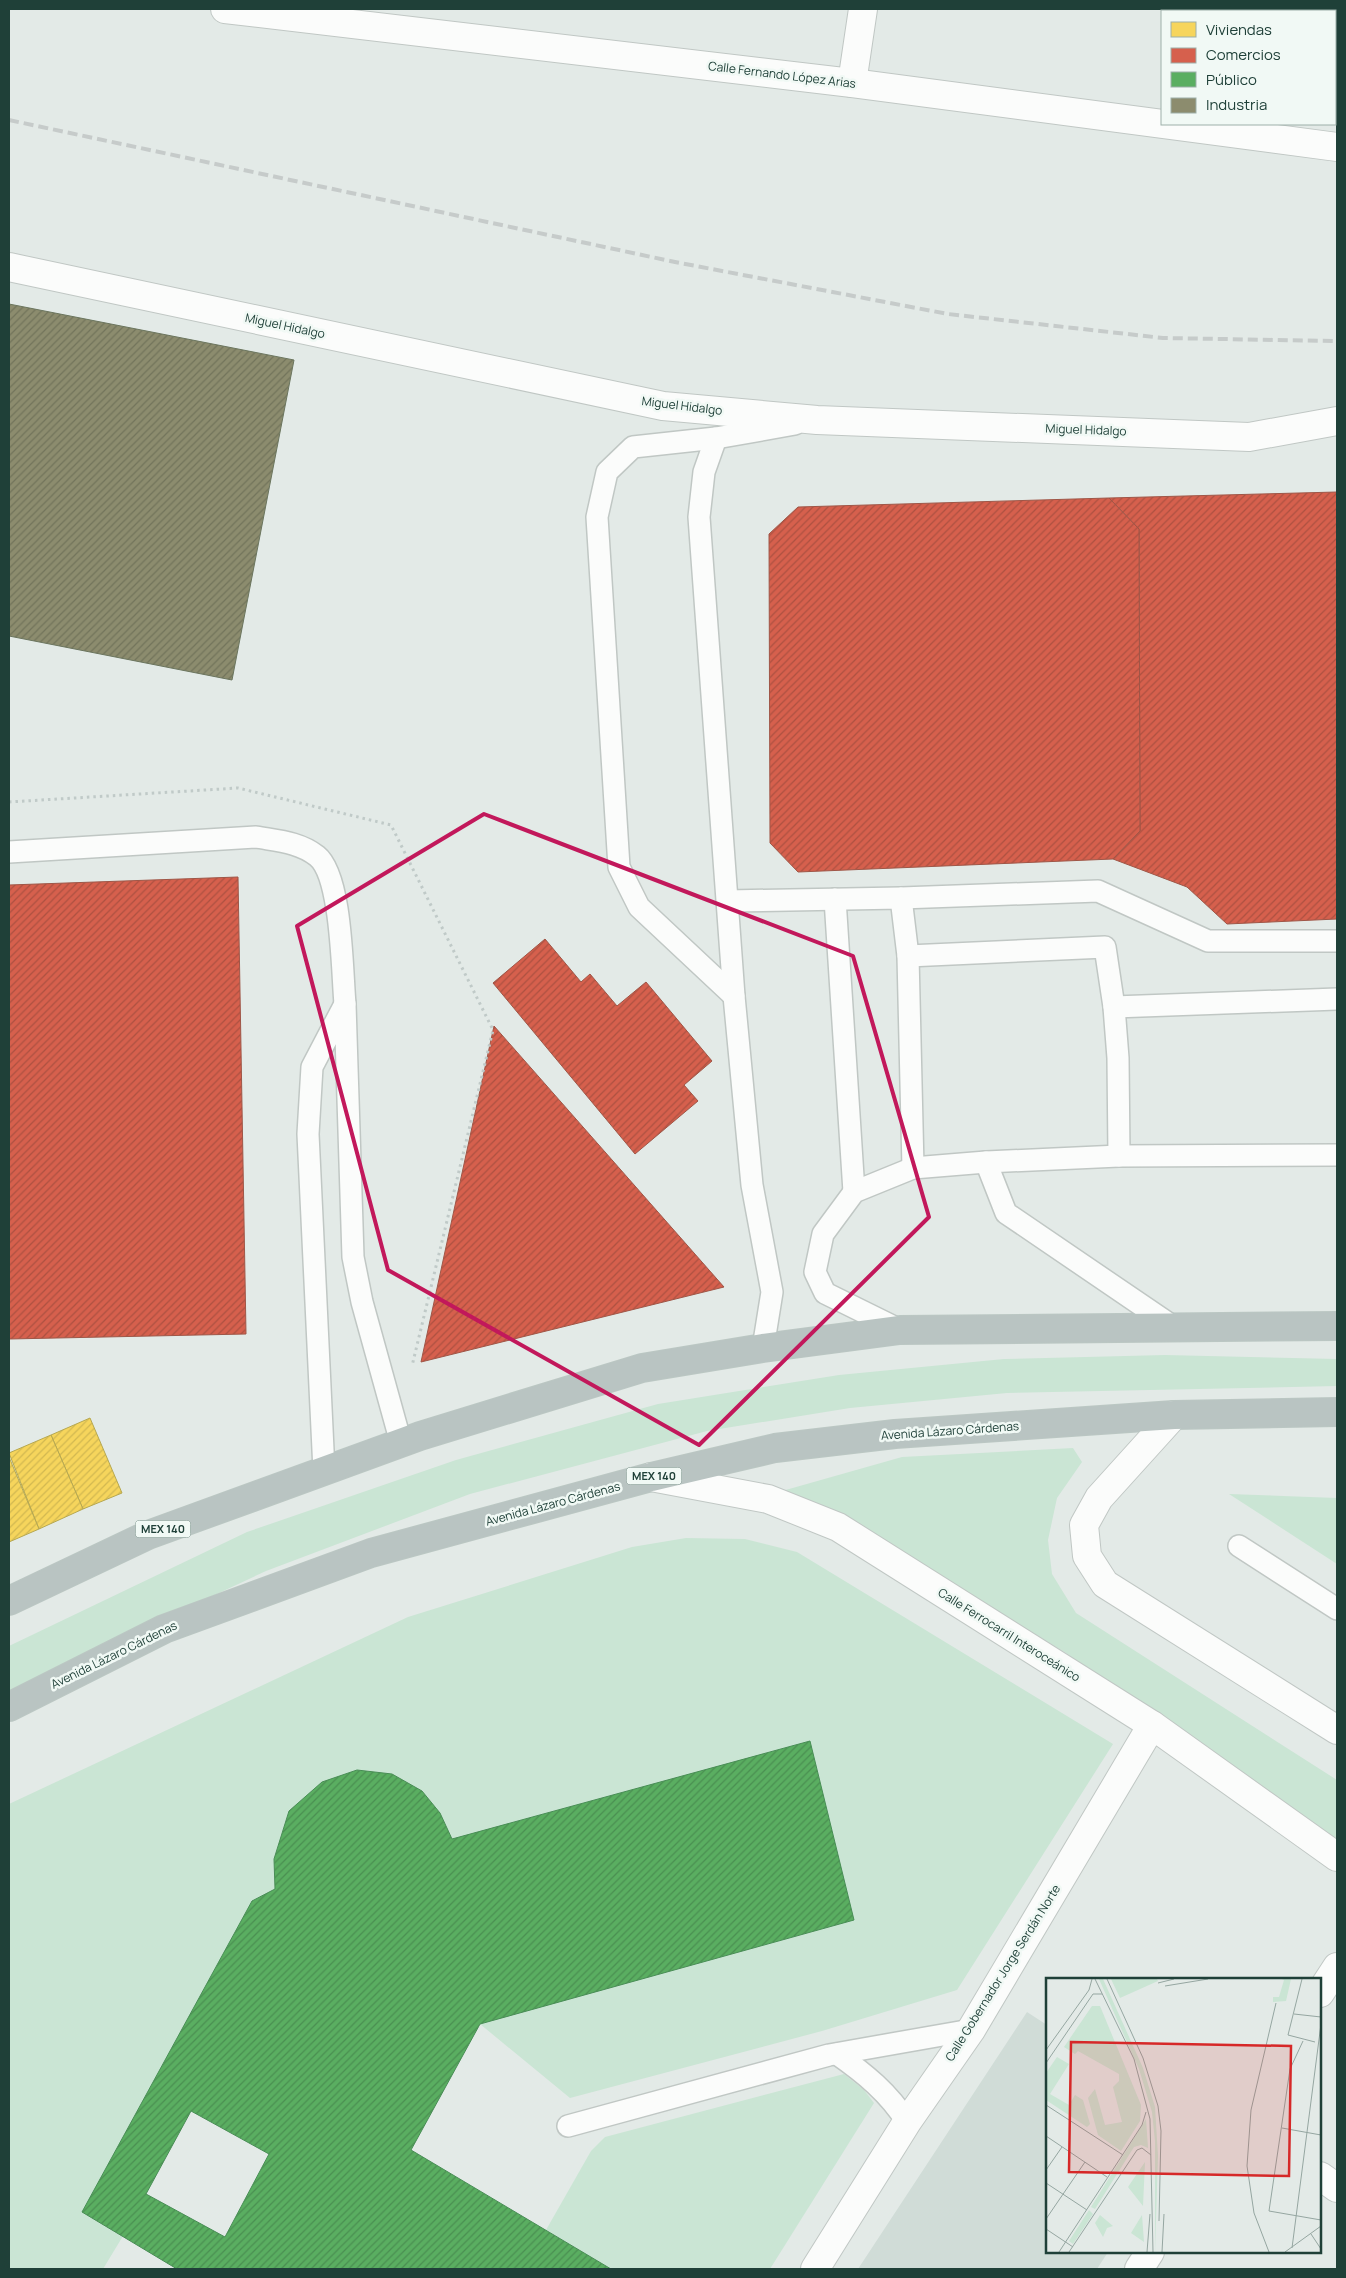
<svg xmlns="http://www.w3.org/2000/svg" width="1346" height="2278" font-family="Manrope,sans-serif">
  <defs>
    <pattern id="homes-hatch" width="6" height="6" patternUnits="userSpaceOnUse" patternTransform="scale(1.25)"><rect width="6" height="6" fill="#f6d55c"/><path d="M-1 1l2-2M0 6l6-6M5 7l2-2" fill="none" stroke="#d2b851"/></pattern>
    <pattern id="shops-hatch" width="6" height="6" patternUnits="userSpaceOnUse" patternTransform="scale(1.25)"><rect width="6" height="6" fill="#d6604d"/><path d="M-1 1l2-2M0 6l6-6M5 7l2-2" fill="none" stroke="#ad5141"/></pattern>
    <pattern id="public-hatch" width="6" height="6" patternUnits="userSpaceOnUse" patternTransform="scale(1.25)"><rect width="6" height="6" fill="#5aae61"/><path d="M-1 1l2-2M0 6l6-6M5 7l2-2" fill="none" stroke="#4a8f51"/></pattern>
    <pattern id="industry-hatch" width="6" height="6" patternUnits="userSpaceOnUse" patternTransform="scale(1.25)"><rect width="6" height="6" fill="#8c8c6e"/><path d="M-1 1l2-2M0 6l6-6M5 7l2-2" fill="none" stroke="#72745b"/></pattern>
  </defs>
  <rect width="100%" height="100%" fill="#e3eae7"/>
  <polygon fill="#d0dcd7" points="1027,2012 1047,2025 1047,2252 1108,2252 1097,2269 858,2269"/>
  <g fill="#cae5d4">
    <polygon points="1165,1355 1337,1359 1337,1386 1007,1393 850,1408 707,1431 470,1494 266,1571 9,1691 9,1646 247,1532 456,1460 658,1404 839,1375 1004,1359"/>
    <polygon points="1073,1448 1082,1462 1057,1498 1048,1540 1052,1574 1076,1613 1337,1780 1337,1847 1066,1653 873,1538 775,1493 902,1457"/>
    <polygon points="1229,1494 1337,1498 1337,1564"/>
    <polygon points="686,1538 745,1539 797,1552 1113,1744 957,1990 822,2031 570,2098 480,2024 452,1839 440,1813 422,1791 392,1774 357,1770 322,1782 289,1811 274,1859 275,1889 123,2236 103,2269 9,2269 9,1804 408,1617 632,1547"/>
    <polygon points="844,2074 864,2090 874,2103 770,2269 611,2269 546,2230 591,2151 605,2137"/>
  </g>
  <g fill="url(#homes-hatch)" stroke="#b6a851">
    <polygon points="90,1418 122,1493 83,1509 51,1435"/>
    <polygon points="51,1435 83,1509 39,1529 9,1453"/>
    <polygon points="9,1457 39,1529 9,1542"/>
  </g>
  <g fill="url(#shops-hatch)" stroke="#9f5647">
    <polygon points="1337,492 1337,919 1227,924 1187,887 1113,859 1140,831 1139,529 1109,498"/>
    <polygon points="1109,498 1139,529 1140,831 1113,859 798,872 770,843 769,534 798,507"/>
    <polygon points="238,877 246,1334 9,1339 9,885"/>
    <polygon points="545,939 581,982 590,974 617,1006 646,982 712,1061 684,1085 698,1101 635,1154 493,983"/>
    <polygon points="494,1026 724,1287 421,1362"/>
  </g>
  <path fill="url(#public-hatch)" stroke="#488d55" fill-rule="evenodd" d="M810,1741L854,1920L480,2024L411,2150L611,2269H177L82,2212L252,1901L275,1889L274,1859L289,1811L322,1782L357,1770L392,1774L422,1791L440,1813L452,1839ZM191,2111L269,2154L225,2237L146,2194Z"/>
  <polygon fill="url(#industry-hatch)" stroke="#6b755e" points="9,304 294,360 232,680 9,636"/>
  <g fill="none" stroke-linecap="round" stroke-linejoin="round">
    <defs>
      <g id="lane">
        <polyline points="716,438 704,472 699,517 734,996 752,1185 772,1292 763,1348"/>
        <path d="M9,852L256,837C278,841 299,842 317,856C342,876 342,972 345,1004"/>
        <polyline points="901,898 1098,891 1208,941 1337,941"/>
        <polyline points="835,899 854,1192"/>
        <polyline points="728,901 901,898 908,956 913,1168"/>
        <polyline points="908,956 1105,947 1114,1007 1118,1058 1119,1156"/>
        <polyline points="734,996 639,907 619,867 597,517 607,472 633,447 716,438 795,424"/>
        <polyline points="1114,1007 1337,999"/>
        <polyline points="986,1162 1006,1213 1175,1328"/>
        <polyline points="900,1330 825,1293 815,1272 823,1234 854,1192 913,1168 986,1162 1119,1156 1337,1155"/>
        <polyline points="324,1471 308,1134 312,1067 345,1004 353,1257 362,1302 401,1443"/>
        <polyline points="1239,1546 1337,1609"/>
        <path d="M837,2054C864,2073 889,2093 907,2122"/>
        <polyline points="568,2126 829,2055 971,2030"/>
      </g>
      <g id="street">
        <polyline points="225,9 852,83 1337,147"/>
        <polyline points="852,83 863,9"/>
        <polyline points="9,267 663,406 817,420 1249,437 1337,421"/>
        <polyline points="1174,1415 1099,1498 1084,1525 1087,1556 1105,1584 1337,1730"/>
        <polyline points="651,1477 768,1499 838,1527 1152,1725 1337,1857"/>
        <polyline points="1320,1993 1337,1967"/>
        <polyline points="1320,2176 1337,2188"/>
        <polyline points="815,2269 907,2122 971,2030 1152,1725"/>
        <polyline points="1139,2269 1150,2252"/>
      </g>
      <g id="highway">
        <polyline points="9,1601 148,1535 420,1436 642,1368 763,1348 900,1330 1337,1326"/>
        <polyline points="9,1707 164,1629 371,1553 651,1477 775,1448 895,1434 1174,1415 1337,1412"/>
      </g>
    </defs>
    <use href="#lane" stroke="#c0c7c4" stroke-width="24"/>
    <use href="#street" stroke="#c0c7c4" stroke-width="30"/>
    <use href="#highway" stroke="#bbc7c3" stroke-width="30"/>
    <polyline stroke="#c0cac8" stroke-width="3" stroke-dasharray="2.5 4" stroke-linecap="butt" points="9,802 238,788 391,825 493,1030 412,1366"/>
    <use href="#lane" stroke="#fbfcfb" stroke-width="21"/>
    <use href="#street" stroke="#fbfcfb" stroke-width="28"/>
    <use href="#highway" stroke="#b9c4c2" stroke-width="28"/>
    <polyline stroke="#c6cbca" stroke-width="4" stroke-dasharray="10 5" stroke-linecap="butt" points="9,120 675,262 948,314 1163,338 1337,341"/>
  </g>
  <path fill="none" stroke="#c2185b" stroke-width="4" stroke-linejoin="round" d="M484,814L853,956L929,1217L699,1445L388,1270L297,926Z"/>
  <g text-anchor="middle" stroke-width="5" stroke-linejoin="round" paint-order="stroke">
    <g fill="#f1f9f5" stroke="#5e7871" stroke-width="1">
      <rect x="626.5" y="1467.5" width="55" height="17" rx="4"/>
      <rect x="135.5" y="1520.5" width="55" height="17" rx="4"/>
    </g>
    <g font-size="11" font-weight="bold" fill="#1f4038">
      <text x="654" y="1480">MEX 140</text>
      <text x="163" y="1533">MEX 140</text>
    </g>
    <g font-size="12" fill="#1f4038" stroke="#f1f9f5">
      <text transform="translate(782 75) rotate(7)" y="4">Calle Fernando López Arias</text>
      <text transform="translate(285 326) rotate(12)" y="4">Miguel Hidalgo</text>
      <text transform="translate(682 406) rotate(7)" y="4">Miguel Hidalgo</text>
      <text transform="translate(1086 430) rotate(2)" y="4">Miguel Hidalgo</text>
      <text transform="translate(950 1431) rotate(-4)" y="4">Avenida Lázaro Cárdenas</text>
      <text transform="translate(553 1504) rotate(-15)" y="4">Avenida Lázaro Cárdenas</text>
      <text transform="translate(1009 1635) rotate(32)" y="4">Calle Ferrocarril Interoceánico</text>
      <text transform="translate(114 1655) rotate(-26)" y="4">Avenida Lázaro Cárdenas</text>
      <text transform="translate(1003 1973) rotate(-58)" y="4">Calle Gobernador Jorge Serdán Norte</text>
    </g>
  </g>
  <g transform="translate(1046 1978)">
    <rect width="275" height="275" fill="#e3eae7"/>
    <path d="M53,1H57L97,90L109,129L112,178L109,274V163L106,134L93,91ZM65,1H111L112,3L74,20ZM46,28H54L95,127L94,143L75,173L52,157L42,120L49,111L59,147L76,144L67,109L73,103V96L32,73L29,76L18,69ZM11,79L23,86L4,116L23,127L29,117L37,122L44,146L41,149L0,122V95ZM100,141L102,170L95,167L88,169L49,231L45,229ZM99,184L97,228L82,209ZM43,232L47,236L27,266L23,263ZM96,237L98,264L85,255Z" fill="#cae5d4"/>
    <path d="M236,1H245L240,23L227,24V19H233L238,2ZM54,237L67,248L61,250L57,259L49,245Z" fill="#cae5d4"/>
    <path fill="none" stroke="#95a6a1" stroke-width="1" d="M49,1L88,81L104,141L107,274M61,1L97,80L112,128L115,153L113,243M256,1L242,57L269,64M112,5L128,1M119,8L162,1M248,36L275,39M257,63L244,91L223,233L275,242M0,72L43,12L46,1M0,85L47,16H56M0,127L77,177M236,150L275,157M0,158L61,199M0,192L16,169M0,205L41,232M0,241L39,184M0,251L27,269M265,256L275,271M246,270L275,46M13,274L96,147L100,134M23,274L91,172L96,170L105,177M101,274L104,236M116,274L118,236M223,274L208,235L201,188L205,132L230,25M239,274L275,248"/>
    <path fill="#d62828" fill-opacity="0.15" stroke="#d62828" stroke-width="2.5" d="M25,64L245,68L243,198L23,194Z"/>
    <rect width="275" height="275" fill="none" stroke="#1f4038" stroke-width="2.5"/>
  </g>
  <rect width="1346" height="2278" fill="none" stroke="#1f4038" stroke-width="20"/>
  <rect x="1161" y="10" width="175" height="115" fill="#f1f9f5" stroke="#9dafa9"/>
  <rect x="1171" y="22" width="25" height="15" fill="#f6d55c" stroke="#9dafa9"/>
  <text x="1206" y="35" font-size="15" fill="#1f4038">Viviendas</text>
  <rect x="1171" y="48" width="25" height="15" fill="#d6604d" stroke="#9dafa9"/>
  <text x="1206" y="60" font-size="15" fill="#1f4038">Comercios</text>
  <rect x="1171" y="72" width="25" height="15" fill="#5aae61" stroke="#9dafa9"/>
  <text x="1206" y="85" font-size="15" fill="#1f4038">Público</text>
  <rect x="1171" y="98" width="25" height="15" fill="#8c8c6e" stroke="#9dafa9"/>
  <text x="1206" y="110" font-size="15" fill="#1f4038">Industria</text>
</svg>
